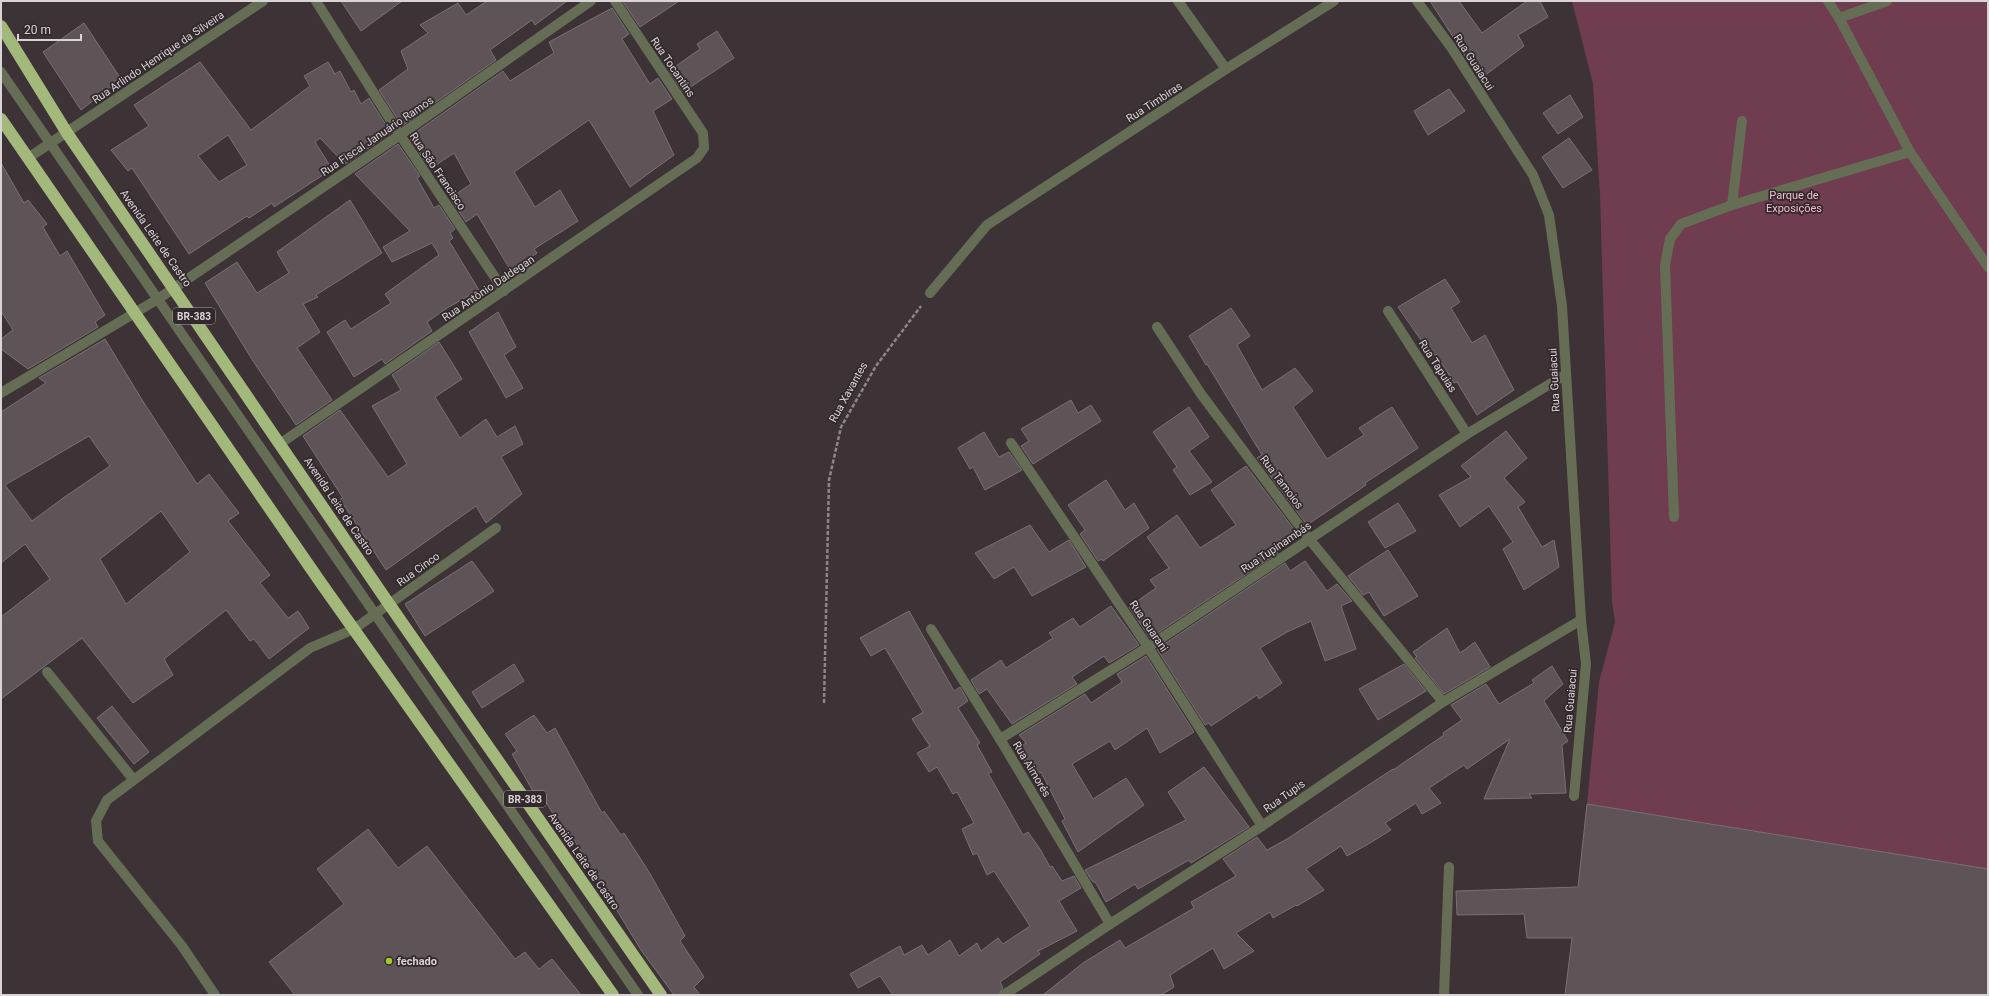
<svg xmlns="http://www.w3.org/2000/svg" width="1989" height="996" font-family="Roboto,sans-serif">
  <rect width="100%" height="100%" fill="#3d3336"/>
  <polygon fill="#703c4f" points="1572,1 1988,1 1988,870 1865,852 1587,804 1599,682 1615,622 1612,602 1600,195 1593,84"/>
  <g fill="#5e5356" stroke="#7b6f73" fill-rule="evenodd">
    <polygon points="341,1 402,1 361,31"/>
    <polygon points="487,1 567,1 535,25 532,20 490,50 496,60 402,126 379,90 408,69 401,51 428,33 420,25 458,3 466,15"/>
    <polygon points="625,1 679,1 640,27 623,2"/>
    <polygon points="1430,1 1459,1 1482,33 1527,1 1540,1 1548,17 1518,35 1524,46 1480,79"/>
    <polygon points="612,8 629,34 622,39 650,84 658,78 672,99 653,111 674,155 630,187 589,120 514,172 535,207 560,190 578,221 534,249 537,253 511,271 477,214 466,222 450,198 471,184 454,153 430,169 409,137 503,71 510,81 554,53 549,42"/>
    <polygon points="84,23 121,79 81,110 43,52"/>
    <polygon points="717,31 734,58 683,92 669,71 700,49 697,44"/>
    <path d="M200,62L251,130L310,86L304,76L328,62L335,74L340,71L351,92L354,90L361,104L369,98L391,133L345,164L320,138L315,142L332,169L274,207L272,203L249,218L247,216L189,254L132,168L128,171L111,150L149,126L134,105ZM228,135L247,165L219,182L198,156Z"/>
    <polygon points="1449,89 1465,111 1428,135 1414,111"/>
    <polygon points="1570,95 1583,117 1558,134 1543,113"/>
    <polygon points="1569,138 1592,170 1563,188 1542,157"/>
    <polygon points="398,144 420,176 417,178 434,208 439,205 455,229 450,233 453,238 449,241 479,290 447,308 427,322 432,331 385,364 382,359 354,377 327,332 345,320 351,329 391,303 385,294 439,255 432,243 392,262 383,247 410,231 355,174"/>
    <polygon points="1,163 24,203 28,200 47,224 43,227 60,256 67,251 105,315 95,322 98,327 28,369 1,349 1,339 13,330 1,311"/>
    <polygon points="350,200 382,253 316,295 318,297 303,304 320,332 297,348 332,400 296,425 253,361 205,283 237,262 257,293 289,273 277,252"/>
    <polygon points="1445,279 1460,302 1451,308 1472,343 1485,335 1514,390 1477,415 1457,382 1454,383 1436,354 1432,356 1398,307"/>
    <polygon points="1231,308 1250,336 1237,345 1262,390 1295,368 1313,391 1293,407 1327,459 1364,435 1359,428 1392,407 1418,448 1365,483 1366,485 1307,525 1257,458 1262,455 1207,364 1206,365 1189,336"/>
    <polygon points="498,312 516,347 504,355 523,388 506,398 469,332"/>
    <path d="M105,339L144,403L197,484L209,474L239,513L228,521L270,575L260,583L288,618L298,611L309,628L269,659L254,639L250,641L226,610L164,659L173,675L133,703L82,638L1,699V617L50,579L25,544L1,563V412L46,383L39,378ZM89,436L110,466L66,496L32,521L5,485ZM161,511L190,552L126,604L100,559Z"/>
    <polygon points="439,342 462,379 435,397 460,438 486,419 497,437 515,426 523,444 501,457 522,494 486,523 476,506 386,570 340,499 343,498 303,436 340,410 388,477 407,464 372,406 401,390 392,375"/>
    <polygon points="1071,400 1078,413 1091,405 1101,421 1033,464 1021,446 1029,441 1021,429"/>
    <polygon points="1189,407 1209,437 1189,451 1212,482 1190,495 1173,470 1177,467 1153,432"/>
    <polygon points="1506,431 1527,458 1504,478 1525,502 1518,507 1542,547 1554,540 1559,567 1524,590 1503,549 1513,542 1489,506 1460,527 1439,495 1471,477 1461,466"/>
    <polygon points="984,432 999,457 1009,452 1022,470 985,490 973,467 970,469 958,448"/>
    <polygon points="1246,466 1296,532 1274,547 1278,553 1150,638 1129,607 1156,588 1150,580 1169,568 1147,537 1177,515 1200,548 1236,525 1211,490"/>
    <polygon points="1106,480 1125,510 1134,503 1149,528 1103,561 1102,559 1098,561 1080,534 1085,530 1068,505"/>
    <polygon points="1398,503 1416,531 1385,548 1368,522"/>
    <polygon points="1030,525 1049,552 1069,540 1086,567 1032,596 1014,567 994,579 975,553"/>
    <polygon points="1388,550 1418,596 1384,616 1369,592 1363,595 1348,576"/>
    <polygon points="472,561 494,591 425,636 405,604"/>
    <polygon points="1305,561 1327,591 1337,584 1352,601 1341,606 1356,649 1325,661 1311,621 1287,632 1260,648 1282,683 1259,699 1257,695 1211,726 1209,723 1205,725 1157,649 1285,563 1290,571"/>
    <polygon points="1111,606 1139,645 1109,663 1104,656 1072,677 1077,684 1012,724 987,689 979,694 971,680 1001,660 1006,668 1053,638 1049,633 1073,618 1080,627"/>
    <polygon points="909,611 954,691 960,687 968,701 958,708 980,743 977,745 992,772 988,773 1023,835 1028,832 1040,849 1050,867 1052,866 1062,881 1074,876 1081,888 1059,901 1077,931 1038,951 1040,954 1000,982 1003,988 998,995 893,995 880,976 858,988 850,974 900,946 904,955 922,945 928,955 950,940 959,956 977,943 981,951 998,938 1003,944 1030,926 994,871 987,875 977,853 973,855 962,829 974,823 957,792 953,794 937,767 929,772 917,753 930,746 912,719 923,712 885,648 871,656 860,638"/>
    <polygon points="1447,628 1460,653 1475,642 1490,667 1444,694 1415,658 1417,657 1413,652"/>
    <polygon points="1146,656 1194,732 1160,753 1147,728 1115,750 1110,741 1072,764 1093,799 1126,778 1144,805 1078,852 1062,821 1065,819 1041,772 1033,777 1018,748 1026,743 1019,735 1085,694 1091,703 1122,682 1117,674"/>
    <polygon points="514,664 524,681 482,708 472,692"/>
    <polygon points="1404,664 1426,691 1378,720 1359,689"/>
    <polygon points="1552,666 1563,684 1544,701 1568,741 1562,745 1566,793 1529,794 1532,798 1484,799 1510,739 1467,769 1464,765 1429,788 1441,803 1422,814 1416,803 1385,823 1391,830 1370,843 1347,856 1341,846 1306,869 1324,890 1297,906 1296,905 1273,918 1270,912 1236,933 1254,951 1224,969 1213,948 1170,975 1174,987 1161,995 1043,995 1083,963 1120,940 1125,948 1194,908 1191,902 1236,876 1223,859 1257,837 1267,850 1287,839 1364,788 1393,769 1393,770 1444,735 1443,733 1462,720 1451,705 1486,684 1499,704 1534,683 1532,680"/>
    <polygon points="112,706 149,752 134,764 97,718"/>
    <polygon points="534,715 547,733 555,728 602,813 604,811 621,835 624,833 649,872 685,936 680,941 704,977 694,987 700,995 674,995 641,950 571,835 568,838 544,799 539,802 512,754 517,751 505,734"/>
    <polygon points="1204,767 1249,827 1191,863 1189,860 1138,889 1135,884 1106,902 1096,883 1092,881 1085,870 1186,820 1168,792"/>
    <polygon points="1587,804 1988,869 1988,995 1565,995 1572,938 1527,938 1524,914 1457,915 1456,891 1578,887"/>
    <polygon points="368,829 398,868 427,846 515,959 525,952 539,969 552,959 581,995 295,995 269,962 344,904 317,869"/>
  </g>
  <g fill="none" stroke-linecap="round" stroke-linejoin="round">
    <polyline stroke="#8d8587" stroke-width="2.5" stroke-dasharray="4 2" stroke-linecap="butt" points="824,703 829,480 841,427 876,366 921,306"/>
    <g stroke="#656e55" stroke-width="10">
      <polyline points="316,1 400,135 504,291"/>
      <polyline points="1178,1 1226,69"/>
      <polyline points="1417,1 1451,47 1533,175 1549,215 1562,306 1581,620 1586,664 1574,796"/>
      <polyline points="1828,1 1839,18"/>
      <polyline points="1887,1 1839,18 1910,152"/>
      <polyline points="1,72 638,995"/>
      <polyline points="28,158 263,1"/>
      <polyline points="1732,205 1742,121"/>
      <polyline points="930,293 987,225 1226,69 1334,1"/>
      <polyline points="1388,311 1467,434"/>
      <polyline points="1157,327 1201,394 1310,540 1443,702"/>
      <polyline points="1,393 158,299 400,135 591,1"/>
      <polyline points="281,443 697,158 704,148 703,133 615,1"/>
      <polyline points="1011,443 1148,647 1262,826"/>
      <polyline points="1674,517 1665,265 1670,239 1681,224 1732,205 1910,152 1988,267"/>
      <polyline points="931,629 1000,739 1110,924"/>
      <polyline points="47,672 133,779"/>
      <polyline points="1000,739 1148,647 1467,434 1565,375"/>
      <polyline points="215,995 182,946 98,841 96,821 107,800 310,648 354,629 496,528"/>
      <polyline points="1004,995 1110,924 1262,826 1443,702 1581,620"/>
      <polyline points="1444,995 1449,867"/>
    </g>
    <g stroke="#a3b97b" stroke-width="12">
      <polyline points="1,26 67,133 389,604 661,995"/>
      <polyline points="1,119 321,583 613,995"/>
    </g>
  </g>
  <circle fill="#a0ca2c" stroke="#32292c" stroke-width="1.5" cx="389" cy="961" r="4"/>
  <g text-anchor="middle" stroke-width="3.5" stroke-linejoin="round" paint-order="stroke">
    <g fill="#32292c" stroke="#a8a1a3" stroke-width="1">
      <rect x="173" y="308" width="42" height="16" rx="3"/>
      <rect x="504" y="791" width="42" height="16" rx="3"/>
    </g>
    <g font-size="10" font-weight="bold" fill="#dbd4d6">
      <text x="194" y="320">BR-383</text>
      <text x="525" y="803">BR-383</text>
    </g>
    <g font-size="11" fill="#dbd4d6" stroke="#32292c">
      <text transform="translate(158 57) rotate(-34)" y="4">Rua Arlindo Henrique da Silveira</text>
      <text transform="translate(1474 62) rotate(57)" y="4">Rua Guaiacui</text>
      <text transform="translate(673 67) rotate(56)" y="4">Rua Tocantins</text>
      <text transform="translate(1154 102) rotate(-33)" y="4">Rua Timbiras</text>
      <text transform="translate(377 136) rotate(-34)" y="4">Rua Fiscal Januário Ramos</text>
      <text transform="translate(438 171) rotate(56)" y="4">Rua São Francisco</text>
      <text transform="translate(156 238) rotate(55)" y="4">Avenida Leite de Castro</text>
      <text transform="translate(488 288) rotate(-34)" y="4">Rua Antônio Daldegan</text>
      <text transform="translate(1438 366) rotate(57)" y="4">Rua Tapuias</text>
      <text transform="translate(1554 380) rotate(-93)" y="4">Rua Guaiacui</text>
      <text transform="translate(848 392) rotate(-61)" y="4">Rua Xavantes</text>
      <text transform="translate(1282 482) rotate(53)" y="4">Rua Tamoios</text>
      <text transform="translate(339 506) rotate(56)" y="4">Avenida Leite de Castro</text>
      <text transform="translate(1276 547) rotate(-34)" y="4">Rua Tupinambás</text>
      <text transform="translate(418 569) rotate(-36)" y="4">Rua Cinco</text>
      <text transform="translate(1149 626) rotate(56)" y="4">Rua Guarani</text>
      <text transform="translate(1570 701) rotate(-85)" y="4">Rua Guaiacui</text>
      <text transform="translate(1032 769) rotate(59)" y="4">Rua Aimorés</text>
      <text transform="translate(1284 796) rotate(-35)" y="4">Rua Tupis</text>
      <text transform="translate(584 861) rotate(55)" y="4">Avenida Leite de Castro</text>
    </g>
    <g font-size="11" fill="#f8bed0" stroke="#32292c">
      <text x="1794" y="199">Parque de<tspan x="1794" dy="13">Exposições</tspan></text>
    </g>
    <g font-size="11" font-weight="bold" fill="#dbd4d6" stroke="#32292c" text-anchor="start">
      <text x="397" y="965">fechado</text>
    </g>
  </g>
  <rect width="1989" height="996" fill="none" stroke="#dbd4d6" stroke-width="4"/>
  <path d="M18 34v6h63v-6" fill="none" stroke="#dbd4d6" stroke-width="2"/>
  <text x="24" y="34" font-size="12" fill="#dbd4d6" stroke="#32292c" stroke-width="3" paint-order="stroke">20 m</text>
</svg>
